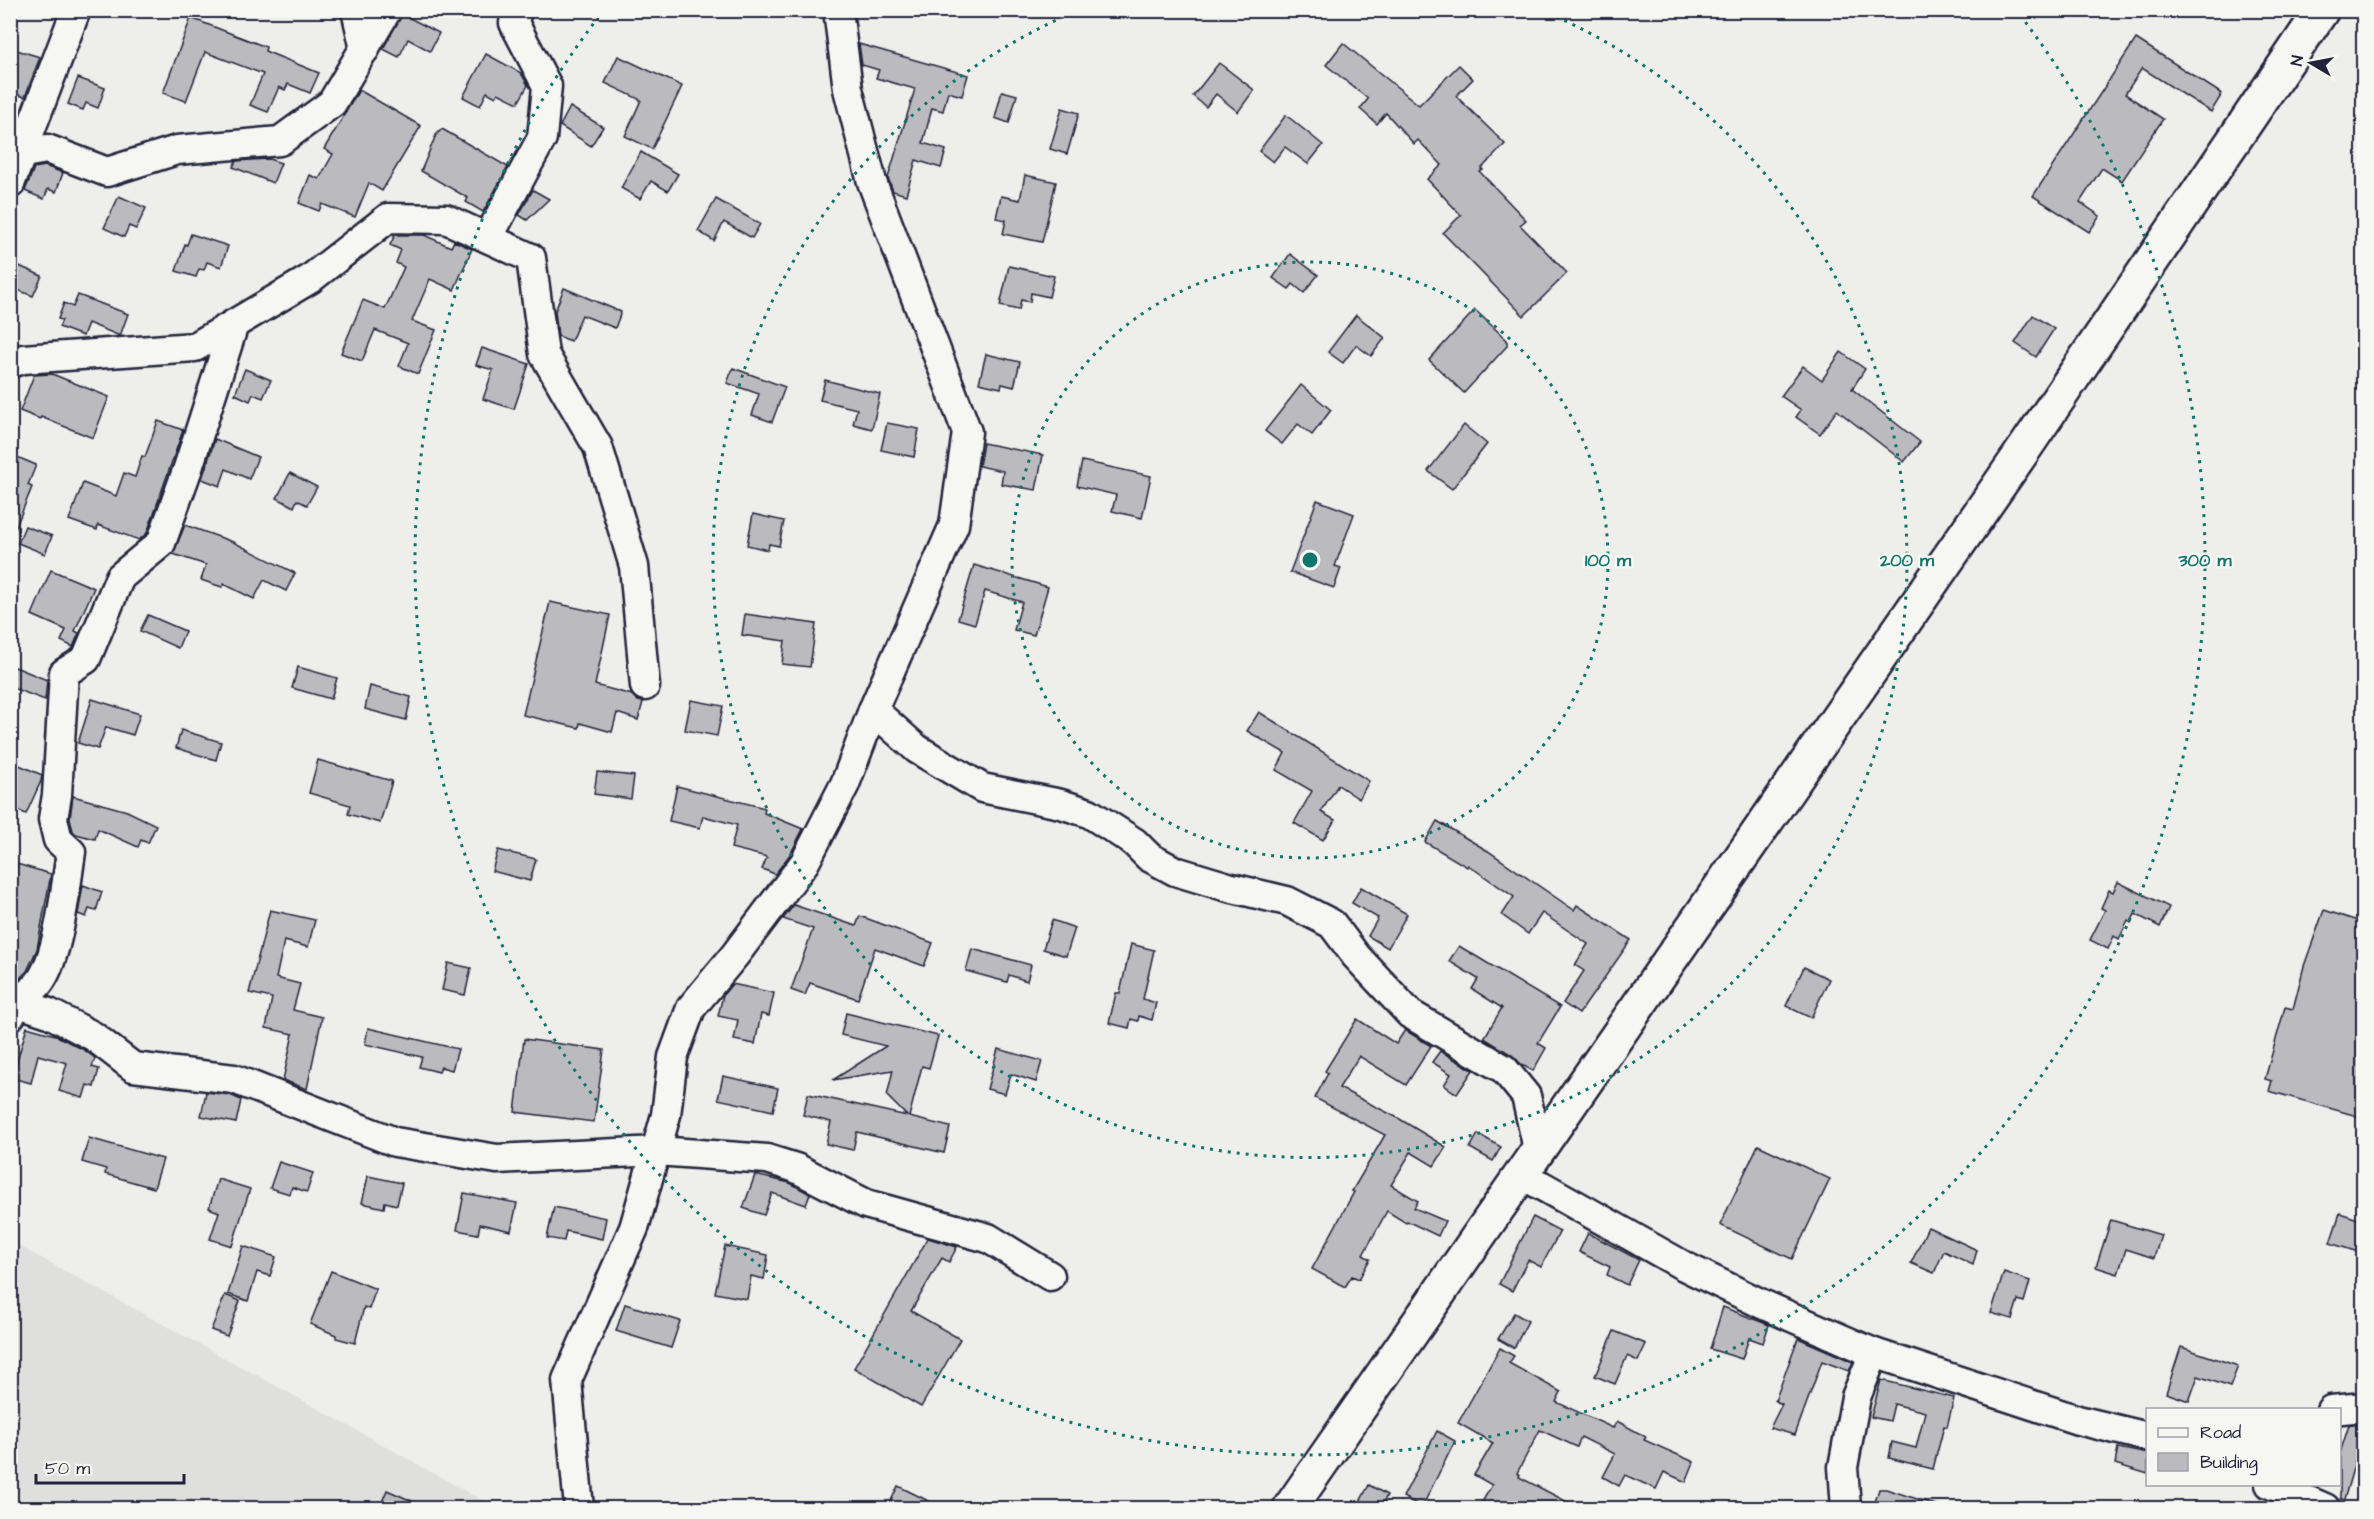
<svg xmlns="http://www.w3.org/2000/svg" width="2374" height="1519" font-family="'Architects Daughter',sans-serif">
  <rect width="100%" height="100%" fill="#eeeeeb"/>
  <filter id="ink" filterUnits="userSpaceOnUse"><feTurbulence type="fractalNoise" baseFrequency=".0167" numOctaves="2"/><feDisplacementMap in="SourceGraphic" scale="12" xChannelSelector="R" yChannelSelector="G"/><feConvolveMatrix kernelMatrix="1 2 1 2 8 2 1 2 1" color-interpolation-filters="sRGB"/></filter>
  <g filter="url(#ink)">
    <polygon fill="#dfdfde" points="10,1241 313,1406 496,1508 11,1508"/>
    <g fill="#bbbbbf" stroke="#22223b" stroke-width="1.5">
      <polygon points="402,14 439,33 430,51 408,39 399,57 383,49"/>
      <polygon points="191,18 266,47 265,51 319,73 310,93 288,84 285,90 279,87 268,112 250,105 263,74 205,52 186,101 163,93"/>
      <polygon points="2136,39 2222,94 2211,112 2142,68 2125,94 2163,119 2122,181 2102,168 2080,202 2100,216 2089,232 2033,196"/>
      <polygon points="1343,43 1419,105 1459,65 1473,79 1456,96 1505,144 1481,169 1483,170 1480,172 1526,220 1520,225 1567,273 1524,316 1443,233 1461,215 1427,179 1442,165 1418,140 1414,144 1386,113 1377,124 1360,109 1368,99 1326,65"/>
      <polygon points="859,44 968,75 962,96 948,92 943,111 932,108 923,143 946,150 941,168 916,160 906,195 893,191 888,178 915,89 876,78 879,70 862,65"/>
      <polygon points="10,48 40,57 25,97 10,92"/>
      <polygon points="486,54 521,73 528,85 518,103 498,93 496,97 487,92 480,106 463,97"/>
      <polygon points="618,56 682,86 652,149 625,136 641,100 605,83"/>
      <polygon points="1219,63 1254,90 1238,112 1216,94 1206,107 1193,96"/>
      <polygon points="78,78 105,88 98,108 86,103 83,110 68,104"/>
      <polygon points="359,90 421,126 382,191 369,183 355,217 322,204 319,211 299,203 310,175 319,179 333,154 324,149"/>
      <polygon points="1002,91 1017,95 1009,123 995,118"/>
      <polygon points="570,107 603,127 591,146 560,126"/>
      <polygon points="1062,108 1079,113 1067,154 1050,149"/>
      <polygon points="1286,115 1323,145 1308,164 1285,147 1273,162 1259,151"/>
      <polygon points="442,129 508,167 483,212 466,202 468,198 421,171 436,135"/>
      <polygon points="641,152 678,174 668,191 651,181 640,199 621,188"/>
      <polygon points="269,159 281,163 273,183 233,167 236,161"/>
      <polygon points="45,166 63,173 56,192 48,189 44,199 25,191 34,168"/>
      <polygon points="1025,175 1056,182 1042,242 1003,234 1006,220 996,218 1001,196 1020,200"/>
      <polygon points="533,190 549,199 527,220 519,215"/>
      <polygon points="119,196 146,208 136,229 129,226 124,237 104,228"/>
      <polygon points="716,199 760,224 752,238 724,222 714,241 698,231"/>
      <polygon points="191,234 228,246 221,267 207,262 204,270 199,269 196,277 176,271 185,244 187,245"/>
      <polygon points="395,235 424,235 451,247 454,241 472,249 454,290 430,279 412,321 436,330 418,374 399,366 408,343 375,330 362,361 341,353 363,300 385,309 404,267 396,263 401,250 390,245"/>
      <polygon points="1290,254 1318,275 1304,293 1293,284 1289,289 1273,278"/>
      <polygon points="10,262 42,276 33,296 10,287"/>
      <polygon points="1009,266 1054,276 1049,297 1031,293 1030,302 1021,300 1019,310 1000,306"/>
      <polygon points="564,288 621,312 615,328 582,315 571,341 558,336 555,311"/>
      <polygon points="78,295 128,314 120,336 88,323 83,336 59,327 62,320 58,319 64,303 73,307"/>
      <polygon points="1475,310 1507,340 1507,346 1464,393 1429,360"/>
      <polygon points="1356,315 1385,338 1371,356 1356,345 1343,363 1328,352"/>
      <polygon points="2033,315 2054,329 2036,357 2015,343"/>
      <polygon points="482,348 529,364 514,409 483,399 493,370 476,365"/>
      <polygon points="1841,352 1865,369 1852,389 1920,442 1904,462 1837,410 1820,434 1796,417 1801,410 1781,396 1803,366 1822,380"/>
      <polygon points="986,354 1020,362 1014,387 1002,384 1001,388 979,383"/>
      <polygon points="733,368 785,387 772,422 752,415 759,394 727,383"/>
      <polygon points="245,369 271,380 263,398 253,394 250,401 235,394"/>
      <polygon points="52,374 109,397 93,438 41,417 40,419 20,411 34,375"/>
      <polygon points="825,380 880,394 872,429 853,424 857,409 820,400"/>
      <polygon points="1301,385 1331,410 1312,435 1298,424 1282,444 1265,431"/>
      <polygon points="158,421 183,430 147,533 139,540 98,525 97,530 69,520 83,483 116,496 124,473 135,477 142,456 145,457"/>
      <polygon points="887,423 919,429 914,457 881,450"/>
      <polygon points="1464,425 1487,444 1452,489 1428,471"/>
      <polygon points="215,439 258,457 249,479 226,469 220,486 202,479"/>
      <polygon points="983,443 1043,455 1036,490 1001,484 1003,471 979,466"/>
      <polygon points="10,454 36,465 28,485 32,487 11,539"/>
      <polygon points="1082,461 1151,476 1142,518 1112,511 1116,495 1077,486"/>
      <polygon points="290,473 317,487 307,505 297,500 294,507 277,498"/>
      <polygon points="1317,500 1354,514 1335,566 1341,568 1334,588 1290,572"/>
      <polygon points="753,514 784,521 779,546 769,544 768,550 747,545"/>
      <polygon points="185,525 233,542 295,573 286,591 264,580 254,599 224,584 222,587 201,580 206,565 173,554"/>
      <polygon points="25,526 52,536 45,554 18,543"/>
      <polygon points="974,565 1048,587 1034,635 1014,630 1022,602 985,591 975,624 958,619"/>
      <polygon points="51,570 94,588 75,631 79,633 73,647 61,641 66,630 32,615"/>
      <polygon points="550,602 610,615 595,685 632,695 638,701 643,702 638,720 617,713 612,732 580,723 579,728 523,715"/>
      <polygon points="745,614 816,624 810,667 782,664 785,641 742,635"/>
      <polygon points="148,615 185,631 178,648 140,631"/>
      <polygon points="10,665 47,680 45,700 10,687"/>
      <polygon points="298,667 337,678 331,699 292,688"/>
      <polygon points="370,686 411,697 406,720 365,709"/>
      <polygon points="92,699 140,714 133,735 106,727 98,749 78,743"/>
      <polygon points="691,700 723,706 717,736 685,730"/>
      <polygon points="1259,712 1369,781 1359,799 1338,785 1321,812 1335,820 1323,840 1294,823 1312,791 1276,770 1285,753 1247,731"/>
      <polygon points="181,730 221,742 216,760 176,748"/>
      <polygon points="318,760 392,781 380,823 348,814 350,805 309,793"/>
      <polygon points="10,761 42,775 41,781 26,814 10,807"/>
      <polygon points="597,772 634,776 631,799 594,794"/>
      <polygon points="677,786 765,808 764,813 803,829 791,853 775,874 762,869 767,857 731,848 737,825 703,816 700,828 669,821"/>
      <polygon points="73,796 127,811 156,825 148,843 141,840 138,847 98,829 95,839 76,834 73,831 70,818"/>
      <polygon points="1437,821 1488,851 1574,910 1577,905 1631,940 1579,1014 1563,1003 1584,971 1575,965 1588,944 1542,913 1528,934 1502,915 1514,897 1468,865 1467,867 1425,842"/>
      <polygon points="498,850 536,859 530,881 492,871"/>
      <polygon points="10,862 51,874 37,949 27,971 18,980 10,978 10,900 15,885 10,884"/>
      <polygon points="2118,882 2169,907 2160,927 2135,914 2131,923 2128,921 2119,939 2114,936 2108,949 2090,940 2105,910 2101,908 2109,890 2113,892"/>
      <polygon points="83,885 102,892 96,911 89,909 86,917 78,914"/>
      <polygon points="1361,887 1407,914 1388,948 1368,936 1378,918 1352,903"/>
      <polygon points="794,905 856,926 860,916 933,943 924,966 875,948 858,999 810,983 805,995 791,990 813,929 783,919"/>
      <polygon points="270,910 315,920 308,947 284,941 276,978 300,984 293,1010 322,1017 307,1089 283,1080 293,1034 266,1028 272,998 249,993"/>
      <polygon points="2324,910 2364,923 2364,1003 2360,1016 2364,1017 2364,1118 2269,1091 2272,1081 2265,1079 2285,1007 2293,1009 2304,966"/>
      <polygon points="1052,920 1075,928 1066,956 1043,949"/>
      <polygon points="1131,944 1154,950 1143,999 1156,1003 1152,1020 1139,1016 1138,1021 1131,1019 1129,1028 1109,1023 1116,993 1120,993"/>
      <polygon points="1459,946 1560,1007 1538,1043 1546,1048 1533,1071 1522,1065 1512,1055 1484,1038 1502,1008 1472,989 1478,979 1449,961"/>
      <polygon points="972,949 1031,965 1027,981 1009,975 1007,982 966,971"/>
      <polygon points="448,963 471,968 465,995 442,990"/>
      <polygon points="1804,967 1829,979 1811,1018 1786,1006"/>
      <polygon points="732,984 774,993 769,1016 761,1014 755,1044 734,1040 738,1020 718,1016 723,995"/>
      <polygon points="846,1013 938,1036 929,1068 922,1066 909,1117 950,1127 944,1153 857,1132 853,1150 826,1144 831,1122 803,1115 808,1094 907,1116 887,1096 893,1070 833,1080 886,1046 841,1035"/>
      <polygon points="1357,1019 1396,1044 1405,1030 1431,1046 1406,1085 1359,1056 1339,1088 1398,1118 1446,1147 1434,1166 1411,1152 1391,1185 1418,1201 1414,1208 1445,1221 1438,1236 1407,1221 1406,1223 1387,1211 1363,1255 1370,1259 1359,1279 1352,1276 1345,1287 1312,1269 1354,1192 1352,1191 1385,1135 1315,1098 1328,1073 1325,1071"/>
      <polygon points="27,1027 55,1035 84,1050 95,1058 92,1067 99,1069 94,1087 87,1085 83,1098 59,1091 67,1063 38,1055 31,1083 12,1078"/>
      <polygon points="368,1028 458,1049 452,1070 441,1067 439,1072 419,1067 422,1057 365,1044"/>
      <polygon points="524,1039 604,1050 594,1122 515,1112"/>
      <polygon points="998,1049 1042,1061 1036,1082 1011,1074 1005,1094 987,1089"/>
      <polygon points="1440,1051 1473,1070 1457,1094 1444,1085 1451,1074 1432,1062"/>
      <polygon points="723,1076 778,1088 773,1111 718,1099"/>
      <polygon points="206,1092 230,1095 241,1100 236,1123 201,1116"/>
      <polygon points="1478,1134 1501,1147 1493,1161 1470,1148"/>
      <polygon points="89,1138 163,1159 154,1188 105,1174 106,1169 82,1162"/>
      <polygon points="1758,1145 1830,1179 1792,1259 1720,1225"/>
      <polygon points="279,1162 313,1173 307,1192 292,1187 290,1194 270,1188"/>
      <polygon points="755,1175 790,1183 810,1194 806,1205 772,1193 764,1215 743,1208"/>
      <polygon points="368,1176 402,1183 397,1205 385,1202 384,1208 362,1203"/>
      <polygon points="218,1179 250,1189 232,1246 210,1239 219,1212 209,1208"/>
      <polygon points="464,1193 517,1203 511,1231 480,1224 478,1234 457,1230"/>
      <polygon points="554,1207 606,1218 602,1239 566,1231 564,1241 547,1238"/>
      <polygon points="2340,1213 2364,1221 2364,1234 2358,1252 2330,1243"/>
      <polygon points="1533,1217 1560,1231 1541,1267 1528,1260 1512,1291 1499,1284"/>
      <polygon points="2111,1220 2161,1235 2154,1258 2126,1249 2118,1274 2096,1267"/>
      <polygon points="1928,1227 1977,1250 1973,1265 1944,1251 1934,1273 1911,1263"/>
      <polygon points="1588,1233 1639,1260 1627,1285 1607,1275 1610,1267 1579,1252"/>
      <polygon points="928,1238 957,1247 949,1262 942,1258 911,1311 960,1339 921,1407 854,1368"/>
      <polygon points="243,1246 276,1257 270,1276 257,1272 248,1301 228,1294"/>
      <polygon points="725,1246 768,1255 764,1279 751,1276 747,1299 715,1293"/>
      <polygon points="331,1271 376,1289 369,1309 364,1307 355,1343 336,1338 336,1335 310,1324"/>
      <polygon points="2004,1272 2030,1281 2024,1302 2018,1300 2012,1319 1991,1313"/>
      <polygon points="225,1295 240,1301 227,1336 211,1330"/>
      <polygon points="625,1304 680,1321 671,1348 616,1331"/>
      <polygon points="1723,1307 1769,1325 1763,1343 1749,1338 1742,1359 1710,1349"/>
      <polygon points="1514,1313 1528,1321 1514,1348 1498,1339"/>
      <polygon points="1614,1331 1646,1344 1638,1361 1627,1356 1615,1384 1595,1376"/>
      <polygon points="1798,1338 1853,1362 1849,1371 1822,1361 1795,1435 1770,1428 1782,1404 1775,1401"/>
      <polygon points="2181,1347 2238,1366 2230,1387 2198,1376 2189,1401 2166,1393"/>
      <polygon points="1500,1348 1514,1356 1509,1363 1561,1392 1556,1402 1613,1428 1617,1421 1646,1437 1644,1440 1694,1462 1686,1482 1664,1472 1656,1489 1625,1475 1619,1486 1603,1477 1615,1454 1581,1437 1577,1447 1540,1430 1517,1473 1520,1475 1519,1477 1581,1509 1478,1509 1492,1485 1474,1475 1493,1443 1458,1423"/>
      <polygon points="1881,1380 1954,1398 1947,1427 1944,1426 1933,1469 1889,1458 1892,1442 1916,1448 1925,1412 1894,1404 1890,1421 1871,1417"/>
      <polygon points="2364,1424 2364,1453 2358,1451 2344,1500 2340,1499 2340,1453 2349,1425"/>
      <polygon points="1437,1431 1455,1441 1422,1507 1403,1497"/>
      <polygon points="2118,1448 2148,1454 2148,1474 2115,1464"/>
      <polygon points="1369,1485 1387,1495 1380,1509 1356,1509"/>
      <polygon points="898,1486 945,1509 887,1509"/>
      <polygon points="1879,1489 1886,1489 1936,1505 1935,1509 1873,1509"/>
      <polygon points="387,1490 430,1509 379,1509"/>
    </g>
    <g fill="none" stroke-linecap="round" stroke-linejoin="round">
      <defs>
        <g id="minor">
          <polyline points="356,10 365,49"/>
          <polyline points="24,153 47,149 107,172 177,150 280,141 332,103 387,10"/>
          <polyline points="10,184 76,10"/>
          <polyline points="488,238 542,138 547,86 514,23 517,10"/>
          <polyline points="10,363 23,359 195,347 310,279 388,218 446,219 531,258 544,354 598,447 634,566 645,686"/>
          <polyline points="873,710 917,749 982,788 1061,804 1089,813 1134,842 1149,857 1175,871 1228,887 1287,901 1332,924 1356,956 1410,1014 1504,1069 1526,1096 1538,1149"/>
          <polyline points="16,1002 49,1013 93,1036 133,1067 234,1079 395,1142 497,1159 657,1151 767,1159 796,1168 866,1204 988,1238 1050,1276"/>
          <path d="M11,1015C19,993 31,996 41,980C59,954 66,885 71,852L58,840L53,819L57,795L64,673L86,659L120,577L161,543L188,468L234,324"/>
          <polyline points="1521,1174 1684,1266 1762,1304 1874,1353 2078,1420 2148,1437"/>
          <polyline points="2331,1410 2364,1407"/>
          <polyline points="2270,1484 2325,1508"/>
          <polyline points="579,1508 567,1380 634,1228 666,1115 673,1057 691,1008 735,955 805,862 845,784 873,710 954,525 967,432 872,182 848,89 838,10"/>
          <polyline points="1846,1508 1843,1467 1856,1397 1874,1353"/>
        </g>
        <polyline id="major" points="1290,1508 2027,445 2322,10"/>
      </defs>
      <use href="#minor" stroke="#22223b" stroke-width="33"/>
      <use href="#major" stroke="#22223b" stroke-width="38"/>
      <use href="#minor" stroke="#f6f6f2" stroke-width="28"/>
      <use href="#major" stroke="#f6f6f2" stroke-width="33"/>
    </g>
  </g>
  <g fill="none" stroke="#0f766e" stroke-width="3" stroke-dasharray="3 6">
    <circle cx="1310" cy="560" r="298"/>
    <path d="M1548 13A597 597 0 1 1 1072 13"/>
    <path d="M2020 15A895 895 0 1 1 600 15"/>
  </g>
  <circle cx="1310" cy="560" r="9" fill="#0f766e" stroke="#f6f6f2" stroke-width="3"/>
  <g font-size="18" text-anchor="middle" font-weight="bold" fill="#0f766e" stroke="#f6f6f2" stroke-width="5" stroke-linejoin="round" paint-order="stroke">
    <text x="1608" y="566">100 m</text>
    <text x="1907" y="566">200 m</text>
    <text x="2205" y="566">300 m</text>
  </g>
  <rect width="2374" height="1519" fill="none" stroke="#f6f6f2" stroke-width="36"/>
  <rect x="18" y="18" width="2338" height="1483" fill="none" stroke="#22223b" stroke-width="2" filter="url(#ink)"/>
  <rect x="2146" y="1408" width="195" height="78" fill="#f6f6f2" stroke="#a1a1a9" stroke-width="1.5"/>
  <rect x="2158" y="1428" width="30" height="9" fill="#f6f6f2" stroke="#a1a1a9" stroke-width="1.5"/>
  <text x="2200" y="1438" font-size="18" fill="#22223b">Road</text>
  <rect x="2158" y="1453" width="30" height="18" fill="#bbbbbf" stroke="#a1a1a9" stroke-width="1.5"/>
  <text x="2200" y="1468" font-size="18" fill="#22223b">Building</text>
  <g transform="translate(2311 63) rotate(280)" stroke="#f6f6f2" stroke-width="4.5" paint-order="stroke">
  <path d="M0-4.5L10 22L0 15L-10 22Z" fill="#22223b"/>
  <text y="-9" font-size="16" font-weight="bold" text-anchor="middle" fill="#22223b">N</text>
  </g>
  <path d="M36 1474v9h148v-9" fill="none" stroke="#22223b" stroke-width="3"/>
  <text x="45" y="1474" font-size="18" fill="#22223b" stroke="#f6f6f2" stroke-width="4.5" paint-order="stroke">50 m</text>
</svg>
